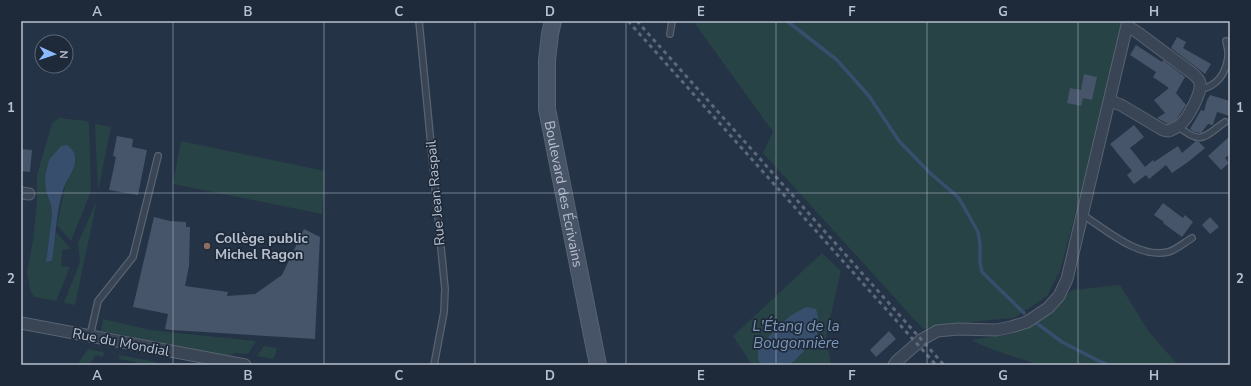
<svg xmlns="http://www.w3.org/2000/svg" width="1251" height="386" font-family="'Nunito Sans',sans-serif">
  <rect width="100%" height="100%" fill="#243345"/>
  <g fill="#274346">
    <polygon points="693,21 1127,21 1060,271 1047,296 1014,318 990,320 923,329 763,153 773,132"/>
    <polygon points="59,118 87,121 89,123 91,191 71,241 57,225 65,186 73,169 46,191 51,205 52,215 46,262 52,261 56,232 71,249 62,250 61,266 70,267 56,301 34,297 30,290 27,272 33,240 37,200 37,175 52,123"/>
    <polygon points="95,124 111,127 98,191"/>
    <polygon points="181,141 325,171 322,214 173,184"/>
    <polygon points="97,200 75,305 64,303 80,262 78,243"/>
    <polygon points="822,253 841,271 826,336 831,365 752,365 733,336"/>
    <polygon points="1120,285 1149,332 1178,365 1039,365 991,349 971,340 1012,334 1046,316 1072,290"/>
    <polygon points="103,319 150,330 256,341 248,354 236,353 229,356 101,331"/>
    <polygon points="264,346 277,348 274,359 257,356"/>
    <polygon points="88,349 104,352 103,357 96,355 89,365 77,365"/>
    <polygon points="119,355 157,362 157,365 148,365 119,359"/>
  </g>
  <g fill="#374f6d">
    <path d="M67,145C71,148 75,152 75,158C76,169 68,177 64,187C56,210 56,237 52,261L46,262L52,215L51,205L46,191L45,177L49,160L61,146Z"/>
    <polygon points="806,307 816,309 818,317 817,338 793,362 788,365 761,365 758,359 758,350 762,343 790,316"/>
  </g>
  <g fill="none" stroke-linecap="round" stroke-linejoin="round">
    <g stroke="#374f6d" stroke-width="3.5">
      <polyline points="787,21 837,60 869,96 899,141 930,173 958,197 964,207 978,232 980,244 980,262 982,272 1024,313"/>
      <polyline points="1035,322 1062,342 1097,360 1109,365"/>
    </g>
  </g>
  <g fill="#465569">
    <polygon points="1177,37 1186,42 1183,48 1211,64 1205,74 1171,48"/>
    <polygon points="1136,45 1162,62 1163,60 1185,77 1176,93 1186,105 1176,120 1168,124 1157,118 1165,113 1154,100 1169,88 1153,77 1156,72 1130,55"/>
    <polygon points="1084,74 1097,77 1092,100 1083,98 1081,106 1067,103 1070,88 1081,90"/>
    <polygon points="1210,95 1230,101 1230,116 1217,112 1213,125 1208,124 1201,133 1194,132 1190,129 1201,110 1204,111 1207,100"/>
    <polygon points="1134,125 1144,137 1130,148 1145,167 1153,160 1154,162 1178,146 1182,153 1196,141 1199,142 1205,148 1188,162 1172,173 1166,165 1149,179 1146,175 1134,184 1127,175 1132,171 1110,144"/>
    <polygon points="117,136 133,139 132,147 147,150 138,195 109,190 116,157 113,156"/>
    <polygon points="1230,136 1230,154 1225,158 1229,163 1221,170 1208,156"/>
    <polygon points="21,149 32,150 30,172 21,171"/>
    <polygon points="1163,203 1183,218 1185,215 1193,222 1182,237 1163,223 1164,222 1154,215"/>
    <polygon points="154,217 170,221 186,222 186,227 190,227 189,266 185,286 228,292 227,296 255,294 282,275 304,229 320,237 315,339 171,330 165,329 168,314 133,307"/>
    <polygon points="1210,217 1219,227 1210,234 1202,225"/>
    <polygon points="889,331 896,339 876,357 870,350"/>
  </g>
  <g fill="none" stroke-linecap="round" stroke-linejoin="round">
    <defs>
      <g id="lane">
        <polyline points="419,21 445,289 444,312 434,365"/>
        <polyline points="670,34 672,21"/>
        <path d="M1200,89C1217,87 1226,73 1228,57C1229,52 1227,46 1226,41"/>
        <path d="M1178,126C1201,146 1204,137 1225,122"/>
        <path d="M1083,215C1106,230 1139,259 1168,252C1176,250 1185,242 1192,238"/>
        <polyline points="90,336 98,301 133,257 158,156"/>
      </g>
      <g id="street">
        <path d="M1110,101L1121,105L1163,130L1169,131C1173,129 1177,127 1180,125C1188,118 1202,93 1200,83C1199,78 1195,76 1192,73L1137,32L1127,26"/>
        <polyline points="21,193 29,194"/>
        <polyline points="21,323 245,365"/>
        <polyline points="894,365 897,361 921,340 937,331 958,329 996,330 1011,327 1027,322 1048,308 1059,296 1067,279 1128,21"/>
      </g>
      <g id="secondary">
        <path id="s1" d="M553,21L550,34L547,60V109L598,365"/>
      </g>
    </defs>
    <use href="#lane" stroke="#586371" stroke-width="8"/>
    <use href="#street" stroke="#586371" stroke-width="13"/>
    <use href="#secondary" stroke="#586371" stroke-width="18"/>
    <use href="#lane" stroke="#394554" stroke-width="5.5"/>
    <use href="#street" stroke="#394554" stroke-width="11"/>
    <use href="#secondary" stroke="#475467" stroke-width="16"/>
    <g stroke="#5b697b" stroke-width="3" stroke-dasharray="4 4" stroke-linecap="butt">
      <polyline points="628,21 936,365"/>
      <polyline points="637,21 944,365"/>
    </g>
  </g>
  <path fill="none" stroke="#b7c0ce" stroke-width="1" stroke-opacity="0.55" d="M173,21V365M324,21V365M475,21V365M626,21V365M776,21V365M927,21V365M1078,21V365M21,193H1230"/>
  <circle fill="#8d6e63" stroke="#1e2a3a" stroke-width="1.5" cx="207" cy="246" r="4"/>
  <g text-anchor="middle" stroke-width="3.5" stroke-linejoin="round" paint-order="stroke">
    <g font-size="14" fill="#b7c0ce" stroke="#1e2a3a">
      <text transform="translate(435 193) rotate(-95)" y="5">Rue Jean Raspail</text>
      <text dy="5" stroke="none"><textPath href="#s1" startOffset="175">Boulevard des Écrivains</textPath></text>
      <text transform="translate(121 342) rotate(11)" y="5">Rue du Mondial</text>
    </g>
    <g font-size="14" font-weight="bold" fill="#b7c0ce" stroke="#1e2a3a" text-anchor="start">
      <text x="215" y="243">Collège public<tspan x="215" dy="16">Michel Ragon</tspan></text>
    </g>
    <g font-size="15" font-style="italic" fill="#7c97b7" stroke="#1e2a3a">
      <text x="796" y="331">L'Étang de la<tspan x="796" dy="17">Bougonnière</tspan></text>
    </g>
  </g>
  <rect width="1251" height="386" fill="none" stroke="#1e2a3a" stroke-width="44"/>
  <g transform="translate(54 54) rotate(93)"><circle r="19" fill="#1e2a3a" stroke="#5b6675"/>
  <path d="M0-3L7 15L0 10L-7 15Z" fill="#8abaff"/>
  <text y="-6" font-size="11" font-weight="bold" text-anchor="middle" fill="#b7c0ce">N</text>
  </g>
  <rect x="22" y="22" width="1207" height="342" fill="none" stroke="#b7c0ce" stroke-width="1.5"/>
  <g font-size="13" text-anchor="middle" font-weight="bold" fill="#b7c0ce">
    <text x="97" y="16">A</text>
    <text x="248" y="16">B</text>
    <text x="399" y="16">C</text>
    <text x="550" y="16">D</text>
    <text x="701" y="16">E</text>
    <text x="852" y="16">F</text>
    <text x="1003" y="16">G</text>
    <text x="1154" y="16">H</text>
    <text x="11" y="112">1</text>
    <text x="1240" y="112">1</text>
    <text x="11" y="283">2</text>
    <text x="1240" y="283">2</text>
    <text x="97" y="380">A</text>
    <text x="248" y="380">B</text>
    <text x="399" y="380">C</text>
    <text x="550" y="380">D</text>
    <text x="701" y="380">E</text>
    <text x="852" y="380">F</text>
    <text x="1003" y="380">G</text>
    <text x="1154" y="380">H</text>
  </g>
</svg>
